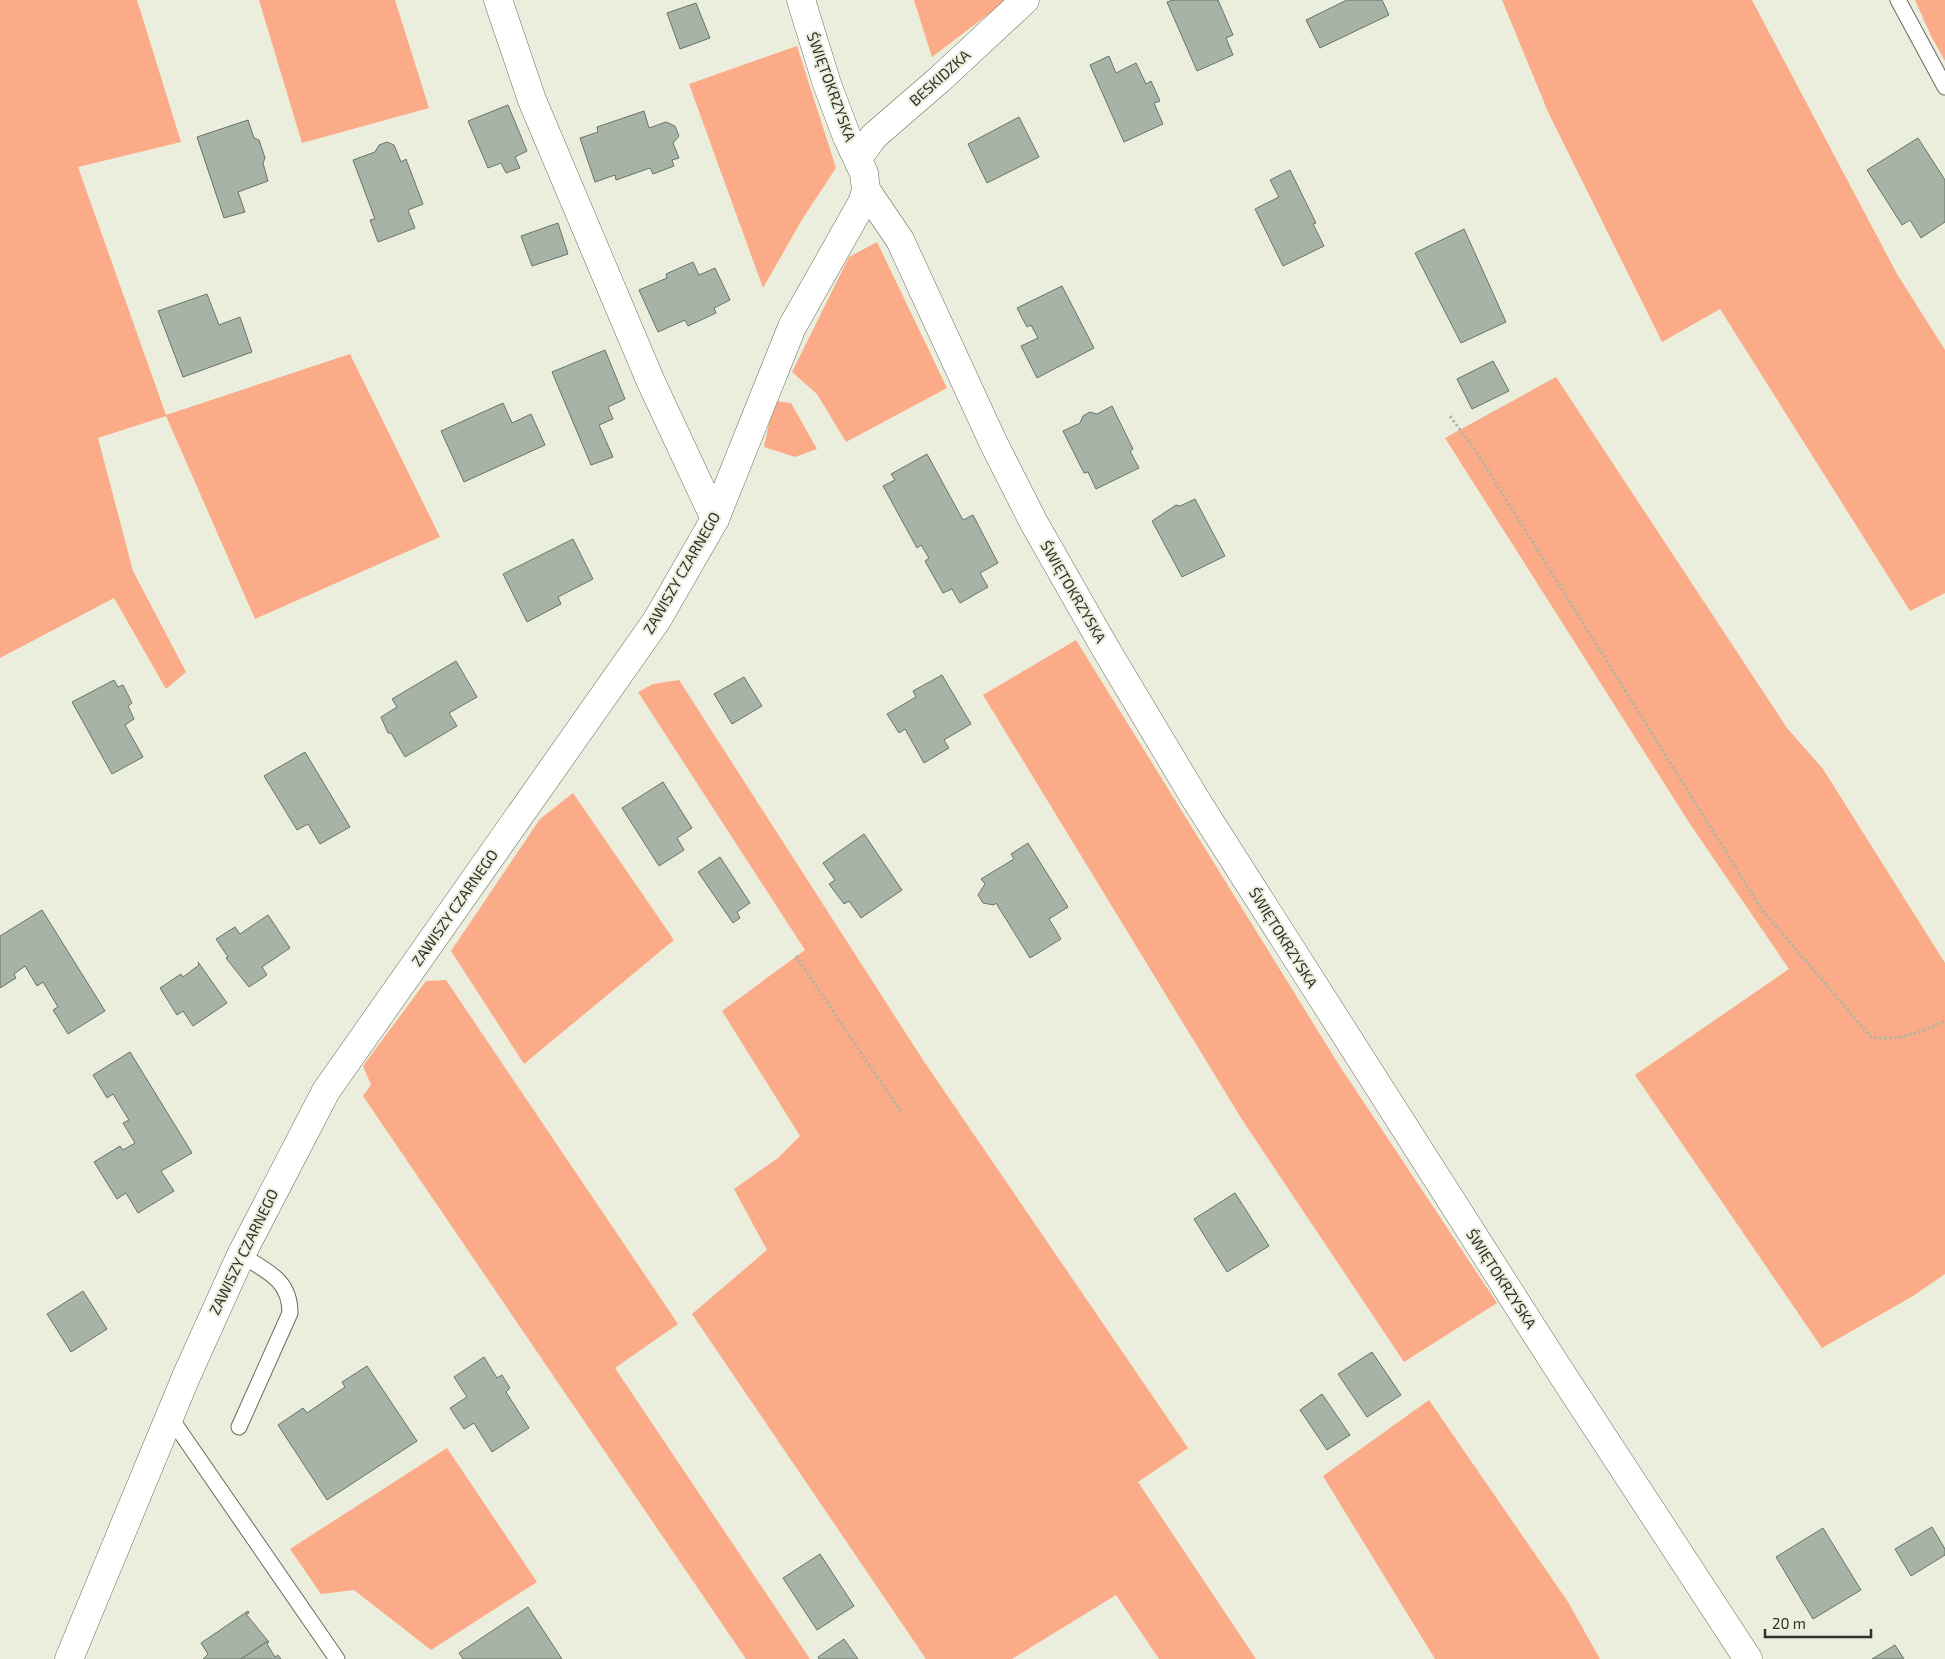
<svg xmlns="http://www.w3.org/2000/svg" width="1945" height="1659" font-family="'Exo 2',sans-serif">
  <rect width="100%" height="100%" fill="#eceedd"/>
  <g fill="#fbab87">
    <polygon points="0,0 137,0 181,142 78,167 166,415 350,354 440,537 255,619 166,416 98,438 133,571 186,672 166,689 114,598 0,658"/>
    <polygon points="259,0 395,0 429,108 302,143"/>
    <polygon points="914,0 1007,0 932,57"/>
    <polygon points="1502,0 1752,0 1897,274 1945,350 1945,593 1910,611 1720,309 1662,342 1548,112"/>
    <polygon points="1915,0 1945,0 1945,61 1931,36"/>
    <polygon points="797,46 836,168 803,218 763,288 689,84"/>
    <polygon points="877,242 947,388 846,442 817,394 792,372 849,257"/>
    <polygon points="1556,377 1787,728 1823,769 1945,963 1945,1274 1913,1296 1822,1348 1635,1075 1789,969 1690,824 1445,438"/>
    <polygon points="774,401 791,403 817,449 795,457 764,447"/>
    <polygon points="1076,640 1339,1065 1497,1303 1404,1362 1241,1118 983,695"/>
    <polygon points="679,680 923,1060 1188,1448 1138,1482 1256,1659 1159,1659 1116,1595 1012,1659 926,1659 692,1314 767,1250 734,1189 778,1158 800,1136 722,1011 805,950 638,692 653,684"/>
    <polygon points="573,793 674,940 524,1064 451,951 540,819"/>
    <polygon points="446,980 678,1324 615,1368 810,1659 746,1659 363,1096 371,1085 363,1066 426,981"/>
    <polygon points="1429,1400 1568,1602 1600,1659 1435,1659 1323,1476"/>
    <polygon points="447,1448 537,1582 431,1650 354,1590 321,1594 290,1549"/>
  </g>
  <g fill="#a7b3a7" stroke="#687468">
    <polygon points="1173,0 1218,0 1233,35 1226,38 1233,55 1197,71 1167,2"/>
    <polygon points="1347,0 1382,0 1389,15 1320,48 1306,20"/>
    <polygon points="696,3 710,38 680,49 667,13"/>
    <polygon points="1109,56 1116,73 1136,63 1146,84 1151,81 1160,101 1154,103 1163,124 1124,142 1090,65"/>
    <polygon points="508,105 527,151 515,157 520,168 506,173 501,163 488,168 468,121"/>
    <polygon points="644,111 649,128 666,122 675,126 679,136 673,143 679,158 672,160 674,166 653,174 650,168 616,180 615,175 595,182 580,138 598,132 597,127"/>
    <polygon points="1019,117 1039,157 987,183 968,144"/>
    <polygon points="248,120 254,138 259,140 265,158 263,163 268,181 238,192 245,212 224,218 197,137"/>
    <polygon points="1918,138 1945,180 1945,222 1921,238 1910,220 1902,225 1867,170"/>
    <polygon points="387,142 394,145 401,162 406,159 423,204 408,210 415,228 378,242 370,220 375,219 353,160 375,152 379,145"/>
    <polygon points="1290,170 1316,223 1313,224 1324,246 1283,266 1255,209 1279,197 1270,180"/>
    <polygon points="558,223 568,254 532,266 521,236"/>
    <polygon points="1464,229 1506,322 1461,343 1415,253"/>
    <polygon points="693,262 699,275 715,268 730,300 714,308 716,313 688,326 685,320 658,332 639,290 667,278 666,274"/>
    <polygon points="1062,286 1094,348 1037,378 1021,346 1038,338 1031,325 1027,327 1017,308"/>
    <polygon points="207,294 219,325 240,317 252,352 183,377 158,311"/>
    <polygon points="605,350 625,399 608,407 613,419 599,425 613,457 591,465 552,372"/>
    <polygon points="1493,361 1509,391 1472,409 1457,379"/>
    <polygon points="503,403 512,423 531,414 545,445 464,482 441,431"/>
    <polygon points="1112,406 1133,449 1130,451 1139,468 1096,489 1088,472 1084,473 1063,431 1080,423 1083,416 1090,412 1097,414"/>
    <polygon points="927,454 963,520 973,515 998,563 980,573 988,587 960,603 952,589 943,593 925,561 929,558 921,545 917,548 883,486 895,480 891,474"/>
    <polygon points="1195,499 1225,556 1182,577 1152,521 1176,505 1180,506"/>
    <polygon points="573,539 593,579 558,597 561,604 527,622 503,574"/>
    <polygon points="456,661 477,697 449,713 457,726 405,757 391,733 388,733 381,717 397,707 392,699"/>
    <polygon points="942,675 971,724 944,740 949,748 924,763 905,729 899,733 887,714 916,697 913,691"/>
    <polygon points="744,677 762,706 732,724 714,694"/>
    <polygon points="114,680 118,687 123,685 132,703 128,706 134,719 125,725 143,757 112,774 72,702"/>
    <polygon points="305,752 350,827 320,844 308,824 297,830 264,776"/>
    <polygon points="663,782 692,828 677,838 684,850 659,866 622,808"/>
    <polygon points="864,834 902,890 861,918 849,901 844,904 829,884 835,880 823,863"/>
    <polygon points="1028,843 1068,907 1049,919 1061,939 1030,958 996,903 994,905 983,903 978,895 985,884 981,879 1014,859 1011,854"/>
    <polygon points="720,857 750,903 737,912 740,918 733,923 698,872"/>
    <polygon points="42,910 105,1011 68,1034 53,1010 58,1007 43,982 37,986 25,966 14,974 16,978 0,988 0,936"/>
    <polygon points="268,915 290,948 262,967 267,975 249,987 226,958 228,957 216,939 235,927 240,934"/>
    <polygon points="198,962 227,1003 193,1026 183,1011 177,1015 160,988 181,974 183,977 199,965"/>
    <polygon points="130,1052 192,1153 161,1171 174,1191 138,1213 126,1193 117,1199 94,1162 120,1146 123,1150 135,1143 123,1123 129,1120 113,1094 107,1098 93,1075"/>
    <polygon points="1235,1193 1269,1246 1227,1272 1194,1219"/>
    <polygon points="83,1291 107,1329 71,1352 47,1314"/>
    <polygon points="1372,1352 1401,1395 1367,1417 1338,1374"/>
    <polygon points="484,1357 497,1378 502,1375 510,1388 506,1392 529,1428 492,1452 474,1423 464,1429 450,1408 467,1397 454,1377"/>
    <polygon points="367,1366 417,1441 327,1500 278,1425 303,1408 307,1413 345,1387 342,1382"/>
    <polygon points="1322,1394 1350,1435 1327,1450 1300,1410"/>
    <polygon points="1932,1527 1945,1549 1945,1555 1911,1576 1895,1549"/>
    <polygon points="1823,1528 1861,1590 1813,1619 1776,1557"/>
    <polygon points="820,1554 854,1606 817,1630 783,1578"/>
    <polygon points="528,1607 562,1659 463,1659 459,1653"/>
    <polygon points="248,1611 249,1613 246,1614 268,1641 241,1659 203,1659 208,1654 201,1643"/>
    <polygon points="844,1639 858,1659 819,1659 818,1657"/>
    <polygon points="268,1641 269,1642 267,1644 275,1657 278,1655 281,1659 241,1659"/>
    <polygon points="1895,1645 1904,1659 1872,1659"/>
  </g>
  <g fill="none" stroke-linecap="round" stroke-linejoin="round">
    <defs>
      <g id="service">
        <polyline points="1898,0 1945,87"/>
        <polyline points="170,1417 337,1659"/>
        <path d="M239,1427L290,1313C290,1279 266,1271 241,1255"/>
      </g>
      <g id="minor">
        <polyline points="498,0 532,100 651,382 715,519"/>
        <polyline points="858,158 874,136 940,79 1025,0"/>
        <polyline points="866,190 900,240 993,442 1034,523 1104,646 1196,800 1556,1365 1748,1659"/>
        <polyline points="69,1659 186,1377 241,1255 326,1091 657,620 715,519 792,327 862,203 866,190 864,173 847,137 827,84 801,0"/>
      </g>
    </defs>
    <use href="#service" stroke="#6b6c5d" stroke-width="17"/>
    <use href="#minor" stroke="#6b6c5d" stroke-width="29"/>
    <g stroke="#b2b4a6" stroke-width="3" stroke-dasharray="2.5 2.5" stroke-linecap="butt">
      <path d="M1450,416L1477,453L1762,910L1871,1037C1899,1042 1920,1032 1945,1021"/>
      <polyline points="796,956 901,1112"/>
    </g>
    <use href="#service" stroke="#fff" stroke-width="15"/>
    <use href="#minor" stroke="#fff" stroke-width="28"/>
  </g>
  <g text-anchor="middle" stroke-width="4" stroke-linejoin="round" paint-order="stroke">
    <g font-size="15" fill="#30302a" stroke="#eceedd">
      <text transform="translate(940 78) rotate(-42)" y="5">BESKIDZKA</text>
      <text transform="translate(831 87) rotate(70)" y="5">ŚWIĘTOKRZYSKA</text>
      <text transform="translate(682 573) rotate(-60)" y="5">ZAWISZY CZARNEGO</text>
      <text transform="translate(1073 592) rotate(60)" y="5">ŚWIĘTOKRZYSKA</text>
      <text transform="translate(455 908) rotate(-55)" y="5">ZAWISZY CZARNEGO</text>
      <text transform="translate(1283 938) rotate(58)" y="5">ŚWIĘTOKRZYSKA</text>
      <text transform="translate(244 1252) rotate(-64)" y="5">ZAWISZY CZARNEGO</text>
      <text transform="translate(1501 1279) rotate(57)" y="5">ŚWIĘTOKRZYSKA</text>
    </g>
  </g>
  <path d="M1765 1629v8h106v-8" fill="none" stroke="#30302a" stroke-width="2.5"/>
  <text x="1772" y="1629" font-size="15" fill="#30302a" stroke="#eceedd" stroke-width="4" paint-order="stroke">20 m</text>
</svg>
